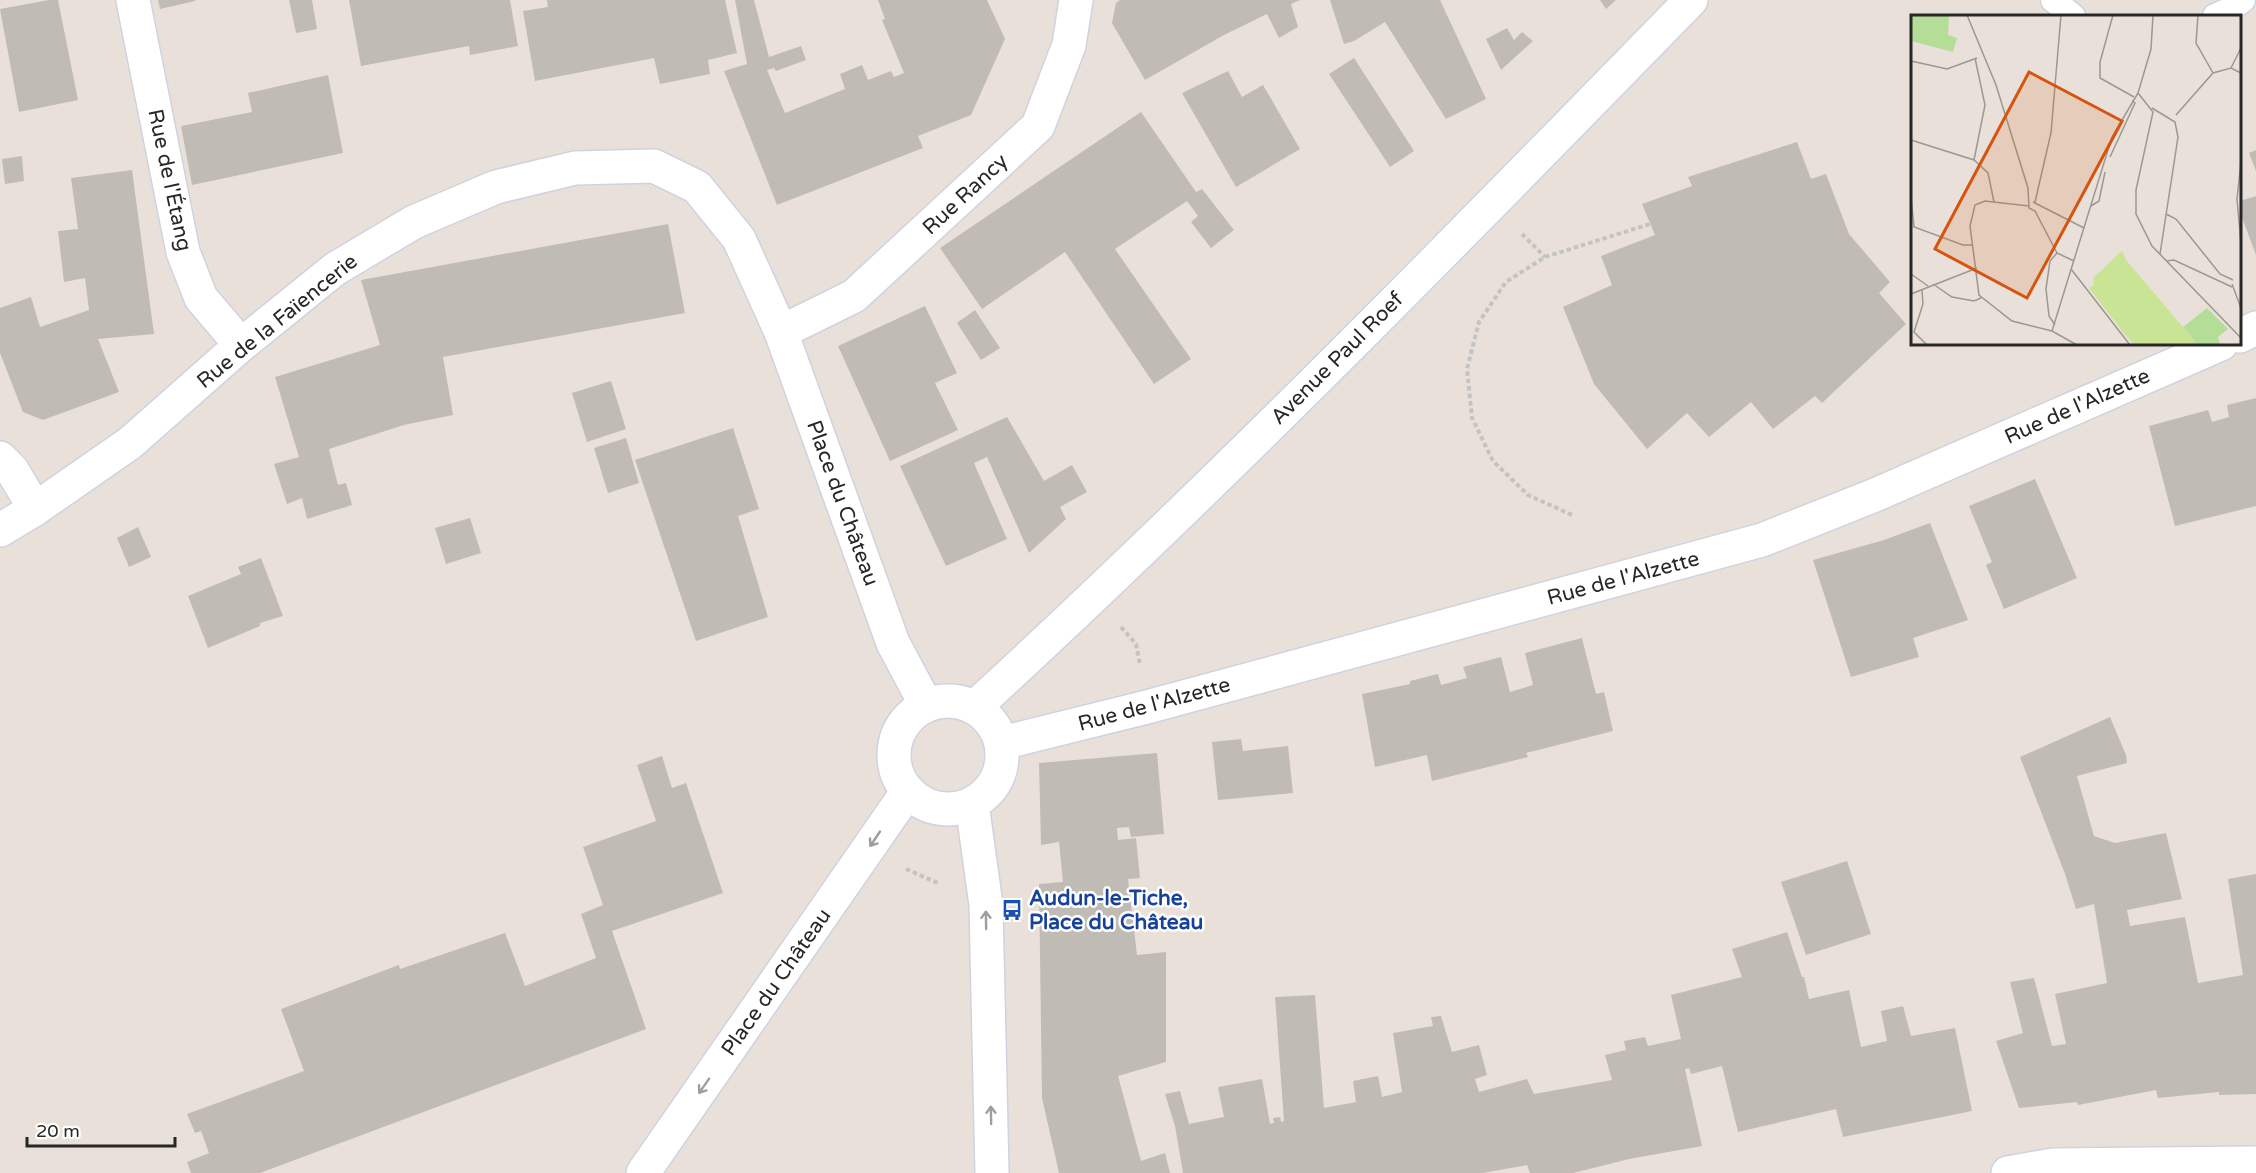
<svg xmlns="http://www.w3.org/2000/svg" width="2256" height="1173" font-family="'Varela Round',sans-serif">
  <rect width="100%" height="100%" fill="#e9e1d9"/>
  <g fill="#c1bbb6">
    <polygon points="49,0 58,0 78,100 19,112 0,9"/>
    <polygon points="158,0 195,0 195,1 160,9"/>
    <polygon points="289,0 312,0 317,29 296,33"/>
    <polygon points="349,0 510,0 518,46 470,55 469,46 361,66"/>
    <polygon points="547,0 725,0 737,53 708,60 710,74 660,84 654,58 535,81 523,11 548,7"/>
    <polygon points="735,0 754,0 769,57 801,46 806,60 776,71 774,68 767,70 785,113 845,89 840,74 862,65 868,80 891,71 894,77 904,73 882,20 885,19 878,0 987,0 1005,39 971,115 918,136 923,148 777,205 724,71 747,64"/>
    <polygon points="1120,0 1300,0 1291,4 1298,27 1279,38 1267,14 1224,35 1145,80 1112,23 1116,3"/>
    <polygon points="1330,0 1440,0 1486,99 1446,119 1385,22 1354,41 1344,44"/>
    <polygon points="1600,0 1616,0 1606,9"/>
    <polygon points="1507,28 1514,40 1522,32 1533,41 1501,70 1486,39"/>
    <polygon points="1354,58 1414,151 1390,167 1329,74"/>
    <polygon points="1228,71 1242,97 1263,85 1300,149 1236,187 1182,93"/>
    <polygon points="328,75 343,153 192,185 181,126 252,112 248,93"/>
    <polygon points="1141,112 1196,192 1202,189 1234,230 1211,248 1191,222 1198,216 1187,201 1115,249 1191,359 1154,384 1065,252 982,309 940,248"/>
    <polygon points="1797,142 1811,179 1826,174 1849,234 1890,282 1879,293 1906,324 1822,403 1815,396 1773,429 1751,402 1709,437 1687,413 1647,449 1594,384 1563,307 1612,285 1601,256 1655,235 1642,204 1692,186 1688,177"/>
    <polygon points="2256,150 2256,171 2249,153"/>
    <polygon points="22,156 24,181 5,184 2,159"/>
    <polygon points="132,170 154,334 98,339 119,392 43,420 23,412 0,353 0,308 31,297 40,327 89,310 85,278 64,282 58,231 78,229 71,178"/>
    <polygon points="2256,196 2256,255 2240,212 2240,201"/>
    <polygon points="668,224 685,313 443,357 453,415 404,425 329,449 338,485 346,483 352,505 307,519 302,498 287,504 274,464 299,457 275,377 380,345 361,280"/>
    <polygon points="925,306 957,373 935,383 958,430 890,461 838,346"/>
    <polygon points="975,310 1000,348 981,360 957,323"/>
    <polygon points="611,381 626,429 587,442 572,393"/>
    <polygon points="2256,398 2256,506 2175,526 2149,426 2208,410 2212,422 2229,417 2227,405"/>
    <polygon points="1007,417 1044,481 1072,465 1087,492 1060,507 1066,519 1029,553 987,457 974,463 1007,539 946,566 900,466"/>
    <polygon points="733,428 759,509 738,516 768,617 696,641 635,460"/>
    <polygon points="626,438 639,483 608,493 594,448"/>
    <polygon points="2035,479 2077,578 2004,609 1986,565 1992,562 1969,506"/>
    <polygon points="470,518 481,553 446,564 435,528"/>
    <polygon points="1930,523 1968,620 1913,638 1919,657 1851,677 1813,560 1884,540"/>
    <polygon points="138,527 151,557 129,567 117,538"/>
    <polygon points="261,558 283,616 260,623 260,626 208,648 188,596 241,574 238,567"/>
    <polygon points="1582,638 1596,694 1604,692 1613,731 1526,753 1528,757 1432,781 1427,755 1375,767 1362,694 1410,684 1410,681 1438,674 1441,685 1467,678 1463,667 1501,657 1510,692 1533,685 1525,653"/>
    <polygon points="2110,717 2126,755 2127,763 2077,776 2094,836 2115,843 2166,833 2182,899 2127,910 2130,926 2185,917 2198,983 2243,975 2228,879 2256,874 2256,1094 2219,1095 2219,1092 2158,1098 2156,1090 2078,1105 2077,1102 2019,1108 1996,1041 2023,1033 2010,982 2034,978 2052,1046 2066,1044 2055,994 2107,983 2094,904 2076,909 2065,874 2020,757"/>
    <polygon points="1241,739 1243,751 1288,746 1293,793 1218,800 1212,742"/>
    <polygon points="1157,753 1164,834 1131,837 1129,827 1117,828 1118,840 1136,838 1140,878 1128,879 1137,955 1166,952 1166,1062 1118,1076 1141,1161 1165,1153 1170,1173 1059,1173 1042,1098 1039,884 1063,882 1059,842 1041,845 1039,763"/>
    <polygon points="662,756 672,788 686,783 723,893 612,931 646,1029 260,1173 191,1173 187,1162 209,1153 201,1131 195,1133 187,1114 304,1071 281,1009 399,965 400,969 505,933 525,986 596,958 581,914 603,905 583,847 656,821 637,765"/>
    <polygon points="1847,861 1871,934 1806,955 1781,882"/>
    <polygon points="1787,932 1802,977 1804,977 1809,999 1849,990 1861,1047 1887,1041 1881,1011 1903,1006 1911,1036 1955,1028 1972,1111 1843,1137 1836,1109 1738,1132 1722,1066 1691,1074 1689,1068 1685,1069 1702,1146 1629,1159 1573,1173 1530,1173 1527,1165 1483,1173 1183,1173 1175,1126 1165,1094 1180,1091 1189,1124 1224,1117 1218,1087 1262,1079 1270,1124 1274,1123 1273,1118 1280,1117 1281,1122 1284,1121 1275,997 1315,995 1324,1108 1356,1102 1353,1081 1378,1076 1382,1097 1402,1092 1393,1033 1433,1026 1431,1017 1441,1016 1452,1052 1479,1045 1487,1075 1475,1079 1479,1092 1527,1079 1534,1094 1612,1080 1605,1055 1626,1050 1624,1041 1645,1037 1648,1046 1681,1039 1671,995 1742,977 1732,949"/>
  </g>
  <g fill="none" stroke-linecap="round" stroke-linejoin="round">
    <defs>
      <g id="service">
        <polyline points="2053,0 2073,16"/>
        <polyline points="2215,16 2231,9 2243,0"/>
      </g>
      <g id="minor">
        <polyline points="133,0 183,252 201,298 241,345"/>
        <polyline points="781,332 854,296 1038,126 1069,45 1076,0"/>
        <polyline points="2240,336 2256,328"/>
        <polyline points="0,458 12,470 35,509"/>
        <polyline points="0,530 35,509 130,443 241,345 335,269 414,222 496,187 575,168 654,166 697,187 739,239 781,332 893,643 926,705"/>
        <circle cx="948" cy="755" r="54"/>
        <path d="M975,707C1222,480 1457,240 1691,0"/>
        <polyline points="1002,743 1147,707 1762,540 1875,495 2221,344"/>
        <polyline points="972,804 986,905 992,1173"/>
        <polyline points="643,1173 908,791"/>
        <polyline points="2008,1173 2053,1165 2256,1163"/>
      </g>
    </defs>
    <use href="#service" stroke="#cfd3df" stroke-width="27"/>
    <use href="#minor" stroke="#cfd3df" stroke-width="36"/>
    <g stroke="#c3c3c3" stroke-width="4" stroke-dasharray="4.5 3" stroke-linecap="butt">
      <polyline points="1522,234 1545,257"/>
      <polyline points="1572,515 1528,495 1493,461 1472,418 1467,369 1479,322 1506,282 1545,257 1650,224"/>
      <polyline points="1121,627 1136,644 1140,665"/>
      <polyline points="906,869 940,884"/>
    </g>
    <use href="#service" stroke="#fff" stroke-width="24"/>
    <use href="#minor" stroke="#fff" stroke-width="33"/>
  </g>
  <defs><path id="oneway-shaft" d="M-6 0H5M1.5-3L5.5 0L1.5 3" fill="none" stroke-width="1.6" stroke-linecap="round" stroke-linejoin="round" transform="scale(1.5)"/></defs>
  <g stroke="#9e9e9e">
    <use href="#oneway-shaft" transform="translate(875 839) rotate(124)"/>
    <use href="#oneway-shaft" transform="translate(986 920) rotate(-91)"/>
    <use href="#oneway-shaft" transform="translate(704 1086) rotate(125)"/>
    <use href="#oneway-shaft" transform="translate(991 1115) rotate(-91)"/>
  </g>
  <defs>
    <symbol id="bus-bare" viewBox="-9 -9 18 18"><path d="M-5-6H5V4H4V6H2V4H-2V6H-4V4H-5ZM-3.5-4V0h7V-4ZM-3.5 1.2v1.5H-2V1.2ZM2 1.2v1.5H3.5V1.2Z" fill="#1a4fb4" stroke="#fff" stroke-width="2.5" paint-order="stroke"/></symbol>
  </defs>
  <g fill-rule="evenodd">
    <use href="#bus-bare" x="997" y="895" width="30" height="30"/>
  </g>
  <g text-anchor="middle" stroke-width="5" stroke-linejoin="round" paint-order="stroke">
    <g font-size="21" fill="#272727" stroke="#fff">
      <text transform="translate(170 180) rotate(78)" y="7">Rue de l'Étang</text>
      <text transform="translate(965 194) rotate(-43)" y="7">Rue Rancy</text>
      <text transform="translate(277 321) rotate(-39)" y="7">Rue de la Faïencerie</text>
      <text transform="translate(1337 358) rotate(-45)" y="7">Avenue Paul Roef</text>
      <text transform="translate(2077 406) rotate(-24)" y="7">Rue de l'Alzette</text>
      <text transform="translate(843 503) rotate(70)" y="7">Place du Château</text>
      <text transform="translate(1623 578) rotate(-15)" y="7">Rue de l'Alzette</text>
      <text transform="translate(1154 704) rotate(-15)" y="7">Rue de l'Alzette</text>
      <text transform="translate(776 982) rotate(-55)" y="7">Place du Château</text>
    </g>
    <g font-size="21" font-weight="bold" fill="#164399" stroke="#fff" text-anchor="start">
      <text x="1029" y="905">Audun-le-Tiche,<tspan x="1029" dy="24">Place du Château</tspan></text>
    </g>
  </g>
  <g transform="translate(1911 15)">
    <rect width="330" height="330" fill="#e9e1d9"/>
    <path d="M0,0H38L37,20L46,23L42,37L0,26ZM296,293L317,314L307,322L309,330H287L272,312Z" fill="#b4dd98"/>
    <path d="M211,236L215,245L287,330H224L215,321L178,273L183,270L182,263Z" fill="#c8e494"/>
    <path fill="none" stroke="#9b9792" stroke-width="1.5" d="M56,0L85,70L117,173L118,193L124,196L146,238L163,246M202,0L189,47V63L223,82M242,0L240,34L227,78L242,97L225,175V199L241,231L330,323M287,0L285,28L302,58M0,46L36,54L66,43M320,53L330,33M241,93L264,107L267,122L249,239M265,100L302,58L320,53L330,58M0,125L63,145L77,158L83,187M199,142L224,88L221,86M63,145L74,90L64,43M330,147L326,184L330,228M0,183L3,212L52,230H61M122,187L173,213M124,187L140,118L150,0M118,191L74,186L64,190L59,211L68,280L101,306L141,316L166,330M180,191L188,186L194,157M255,199L265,204L309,259L322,265M255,246L263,245L321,272M160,254L219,330M0,259L17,271M22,269L41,282L63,286L70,283M321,269L330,293M11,275L12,289L3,317L16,330M0,279L66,253M144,310L138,301L135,274L139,246L146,238M141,316L201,122L227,78"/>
    <path fill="#d5540f" fill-opacity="0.15" stroke="#d5540f" stroke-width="3" d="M118,57L211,106L116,283L24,234Z"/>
    <rect width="330" height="330" fill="none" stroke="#272727" stroke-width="3"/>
  </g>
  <path d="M27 1137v9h148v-9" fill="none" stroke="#272727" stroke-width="3"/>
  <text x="36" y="1137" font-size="18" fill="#272727" stroke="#ffffff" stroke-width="4.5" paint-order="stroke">20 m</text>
</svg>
